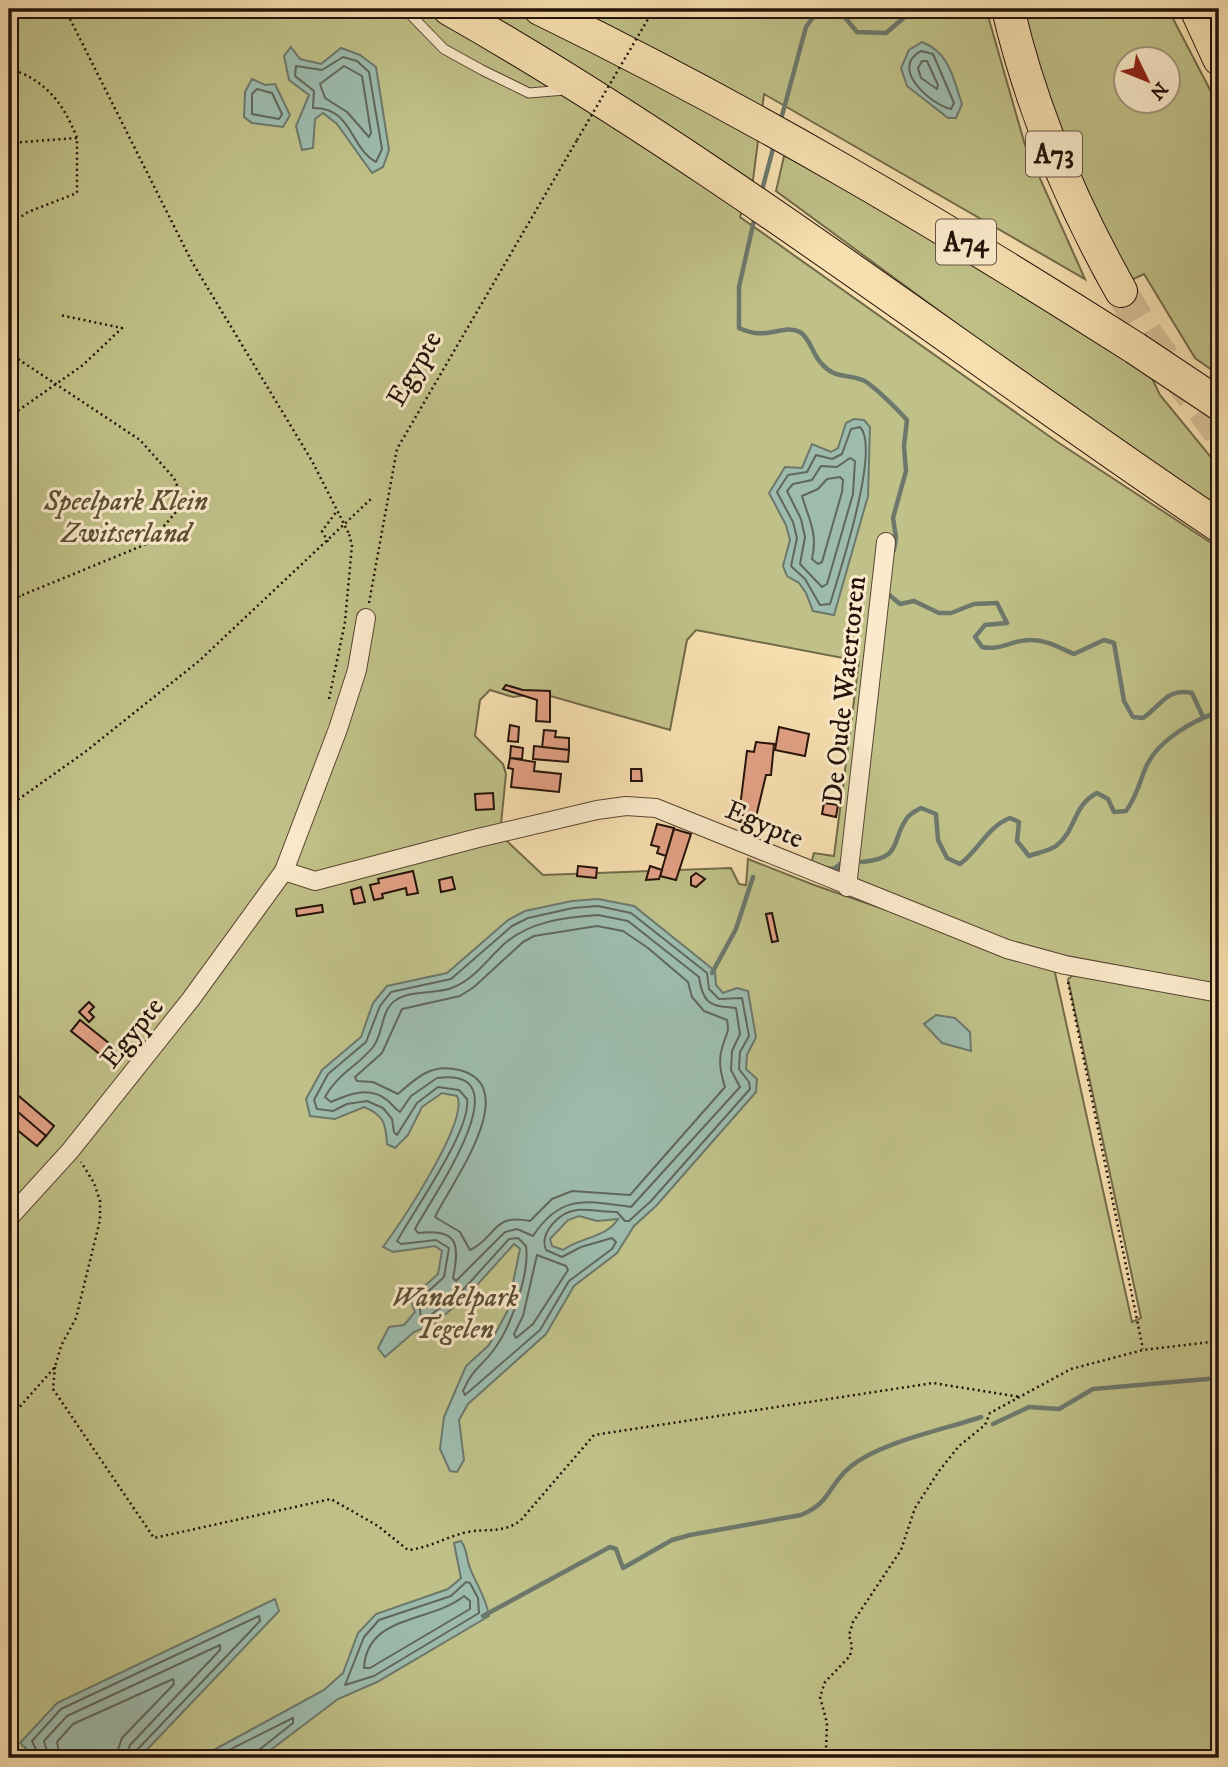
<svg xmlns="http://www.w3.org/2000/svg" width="1228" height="1767" font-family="'IM FELL DW Pica',serif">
  <rect width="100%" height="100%" fill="#f7dfaf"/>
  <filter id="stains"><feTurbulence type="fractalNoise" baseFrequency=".00286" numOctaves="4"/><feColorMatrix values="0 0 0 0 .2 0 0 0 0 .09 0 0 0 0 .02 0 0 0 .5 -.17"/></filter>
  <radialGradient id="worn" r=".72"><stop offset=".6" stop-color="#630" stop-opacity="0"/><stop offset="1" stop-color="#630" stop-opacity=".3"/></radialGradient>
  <g fill="#c0c188" stroke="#726a48" stroke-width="2" fill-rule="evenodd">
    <polygon points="9,9 986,9 1025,145 1085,279 764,94 753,180 740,217 1056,441 1219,548 1219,985 1030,949 852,880 842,867 835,871 811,864 814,853 834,856 859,661 696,630 687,640 670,730 540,693 513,697 490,690 480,700 475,736 503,764 506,774 501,824 492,827 543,875 731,868 739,884 746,885 748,859 814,885 1054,968 1132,1322 1141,1318 1068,979 1075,974 1219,998 1219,1758 9,1758"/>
    <path d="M1022,9H1168L1219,107V375L1195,358L1144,274L1127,282L1044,103ZM1126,60H1168V102H1126Z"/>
    <polygon points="785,152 1146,366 1160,395 1219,467 1219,508 1127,449 776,191"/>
  </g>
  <g fill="#9dbcae" stroke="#6c786c" stroke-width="2" fill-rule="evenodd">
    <path d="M922,42C950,53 953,78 962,104L956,118H948L907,86L901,68L909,50Z"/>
    <polygon points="291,47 300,59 321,64 341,48 360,55 376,67 389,150 383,167 372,173 337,124 323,113 315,119 313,148 302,150 296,126 309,95 289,80 284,56"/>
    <polygon points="252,79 265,85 275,84 290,115 283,127 252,123 244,117 245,92"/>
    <polygon points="854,419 864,420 870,427 868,496 834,615 813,611 806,593 799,583 787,576 783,566 790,540 786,525 769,493 785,467 802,468 812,444 831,452 838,448 846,423"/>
    <path d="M598,899L634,906L715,971L716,985L723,993L737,988L748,991L756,1037L747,1055L746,1069L757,1079L756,1092L656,1206L634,1226L617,1253L574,1286L546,1334L468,1404L459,1420L464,1460L457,1472L450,1471L440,1449L444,1417L466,1366L489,1345L507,1312L520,1249L514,1244L467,1296L435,1323L414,1332L385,1357L378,1348L389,1327L404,1325L415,1312L410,1299L438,1274L442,1251L435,1246L393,1252L383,1247C400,1224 470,1120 457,1096L442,1093L422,1107L408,1135L395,1148L387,1144C386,1124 384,1115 364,1107L335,1119L310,1116L306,1099L322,1070L361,1037L373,1003L387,986L447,973L508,920L525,911L572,901ZM579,1216L597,1221L618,1219C606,1238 581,1237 563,1250L552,1246L550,1239L568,1220Z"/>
    <polygon points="936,1015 955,1018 970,1032 971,1051 942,1043 924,1024"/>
    <path d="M461,1541C468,1550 466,1559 470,1568C477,1586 486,1597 489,1616L377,1682L338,1699L260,1758H199L324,1690L343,1673L358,1633L376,1614L448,1589L461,1578L454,1543Z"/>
    <polygon points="275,1599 279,1611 139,1758 63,1758 60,1755 36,1758 20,1743 57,1703"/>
  </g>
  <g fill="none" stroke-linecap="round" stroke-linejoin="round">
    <g stroke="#60675c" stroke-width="2">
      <path d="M921,51L933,54L954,103L951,109C930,104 889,68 921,51Z"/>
      <path d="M343,57L357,61L369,72L382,149L376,162C350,148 352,107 313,108L314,91L295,76L296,66L322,70Z"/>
      <polygon points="922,61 927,61 938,85 937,89 921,78 918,68"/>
      <polygon points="344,66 362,76 371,133 369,137 347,112 325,98 320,84"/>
      <polygon points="257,89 272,93 282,114 279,119 252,114 252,94"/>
      <path d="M860,427C881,448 839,574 830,604L820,605L805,579L791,566L797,538L793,522L777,492L788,475L807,472L816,455L832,459L842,454L851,429Z"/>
      <polygon points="850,458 855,461 853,494 827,584 822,587 800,564 805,537 801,519 787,491 793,484 812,480 821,466 837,467"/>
      <path d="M840,477L843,480L842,492L822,562L818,564L812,559C818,533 809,520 802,496L818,489L827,479Z"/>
      <path d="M598,906L631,913L707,973L709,989L719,999L742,998L749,1036L740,1052L739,1069L749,1082L750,1089L651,1201L629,1221H625L617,1212C606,1212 586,1209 577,1210C559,1212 539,1233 546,1250L562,1257L581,1247L612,1238L616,1242L612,1249L569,1281L540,1330L465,1395L463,1391C474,1366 482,1367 495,1348C511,1326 530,1273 526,1246L518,1238L509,1239L462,1291L424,1320L421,1318L419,1300L444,1277L449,1248L436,1240L401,1244L397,1241C413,1212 472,1129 467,1099L459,1090L438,1087L417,1103L397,1135L394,1132L392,1119L383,1108L367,1101L347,1104L333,1111L317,1109L314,1100L328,1074L366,1042L380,1006L391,992L451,979L512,926L528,918L573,908Z"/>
      <path d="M598,915L628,921L699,977C703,1005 711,1006 736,1008L740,1034L732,1051L731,1070L740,1087L631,1207C588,1201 561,1193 533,1236L517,1229L505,1232L456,1281L453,1278C460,1244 458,1228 418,1233L415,1229C428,1203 528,1065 437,1078L411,1096L400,1112C395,1109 392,1104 387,1100C369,1086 349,1094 331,1102L325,1097C338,1073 357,1067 373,1047C384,1034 380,1010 396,1000C412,989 437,995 454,987C474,979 487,960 503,945C528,922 564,917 598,915Z"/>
      <path d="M597,926L623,931L648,948L688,982L692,997L704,1011L727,1020C730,1033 725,1036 722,1048C718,1062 721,1074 725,1087L630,1195L572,1191L552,1199L530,1221C491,1213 497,1238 470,1250L460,1232L435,1217C450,1185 525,1086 459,1070C432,1063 417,1077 398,1094L373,1082L357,1081L355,1077L382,1053L402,1009L460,996L474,987L523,942L534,936Z"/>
      <polygon points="537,1255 566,1266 568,1270 533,1324 516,1338 514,1334 523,1316"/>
      <polygon points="466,1582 470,1583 478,1598 479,1613 374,1676 345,1685 364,1637 379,1620 451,1596"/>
      <path d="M464,1596L470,1601V1609L370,1668H364C367,1614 431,1623 464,1596Z"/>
      <polyline points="40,1758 32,1741 61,1709 259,1616 260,1621 136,1751 134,1758"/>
      <polyline points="49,1758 44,1741 67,1716 220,1645 220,1650 130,1745 125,1758"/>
      <polyline points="60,1758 57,1742 73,1724 173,1679 174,1684 122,1738 115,1758"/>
      <polyline points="213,1758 293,1718 293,1723 259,1750 257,1758"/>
    </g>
    <g stroke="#6c786c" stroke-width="4.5">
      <polyline points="838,9 857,32 886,33 907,15 906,9"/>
      <polyline points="780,123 806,27 819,9"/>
      <polyline points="761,194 774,145"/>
      <path d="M755,216L739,287V328C768,342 782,323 800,332C810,338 813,355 821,363C837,382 852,372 868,383C882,394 896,408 907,420L904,446L906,471L893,518L896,538L894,550"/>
      <path d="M887,593L900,604L914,601L939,613H951L974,604L997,603L1007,623L985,625L975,637L982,647C1001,651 1014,639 1031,640C1047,640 1060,648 1074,654L1104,640L1114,643L1124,701L1133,717L1143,718C1161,706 1167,687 1192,693L1203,717"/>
      <path d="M862,862C904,858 890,841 907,818C910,814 917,810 921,808L936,814L938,840L947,858L960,864C979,850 987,827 1010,818L1019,822L1017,841L1029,856C1037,853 1049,851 1056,846C1077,830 1072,806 1097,793L1108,799L1114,812L1126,811C1137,796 1139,783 1146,767C1157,741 1193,720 1219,712"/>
      <polyline points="826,868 834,869 845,860"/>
      <polyline points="712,973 736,929 753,877"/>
      <polyline points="993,1424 1029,1407 1059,1409 1093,1389 1219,1378"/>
      <path d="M483,1616L610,1547L616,1549L623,1568L672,1540L690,1535L801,1515C832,1502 828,1485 850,1467C880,1442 943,1430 981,1417"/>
    </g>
  </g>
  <g fill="#e3a186" stroke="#231209" stroke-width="2">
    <polygon points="506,685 523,690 550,691 550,722 536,721 537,700 503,689"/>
    <polygon points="510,725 519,727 518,742 508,741"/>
    <polygon points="779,727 809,734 805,756 775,750"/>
    <polygon points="544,730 556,731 555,737 569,738 569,750 542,748"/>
    <polygon points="756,742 774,744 771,775 766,775 756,817 739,815 747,751 754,752"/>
    <polygon points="511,746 523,748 522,759 510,758"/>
    <polygon points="534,746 569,750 568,762 533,759"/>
    <polygon points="510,758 535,762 534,771 561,774 559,792 511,787 513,769 508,768"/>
    <polygon points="631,769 641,769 642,781 631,781"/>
    <polygon points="493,793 494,809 476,810 475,794"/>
    <polygon points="824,803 838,805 836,817 822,814"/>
    <polygon points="657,824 674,828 666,856 657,853 659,847 651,845"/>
    <polygon points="674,829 691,834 676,880 660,876"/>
    <polygon points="578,866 597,868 596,878 577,876"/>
    <polygon points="650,866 662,870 659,879 646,880"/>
    <polygon points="413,871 418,893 407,895 406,888 382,894 383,898 374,900 370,885 379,883 378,879"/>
    <polygon points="696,873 705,879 696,887 691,885 691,877"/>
    <polygon points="452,877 455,889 441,892 439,880"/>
    <polygon points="361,887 365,902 354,904 351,890"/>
    <polygon points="322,905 323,912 297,916 296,909"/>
    <polygon points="772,913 778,941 772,942 766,914"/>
    <polygon points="89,1002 94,1007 89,1012 94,1017 89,1022 79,1012"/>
    <polygon points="80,1020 110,1044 101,1055 71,1031"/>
    <polygon points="14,1092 54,1126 46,1136 9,1106 9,1099"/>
    <polygon points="18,1112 46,1136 37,1146 10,1124"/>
  </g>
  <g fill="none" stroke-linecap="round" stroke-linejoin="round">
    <polyline stroke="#d7c096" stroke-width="32" stroke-dasharray="32 16" stroke-linecap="butt" points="1121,291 1148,336 1219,432"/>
    <defs>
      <polyline id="lane" points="405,9 444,49 482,70 529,93 565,90"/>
      <g id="street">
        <polyline points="284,871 315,881 478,838 597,810 626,806 656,808 1007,949 1065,965 1219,993"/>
        <polyline points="847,887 886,542"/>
        <polyline points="9,1218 70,1151 191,999 284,871 338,729 357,670 366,618"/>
      </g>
      <g id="highway">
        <path d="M449,9C718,162 962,353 1219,526"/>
        <path d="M540,9C746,109 942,225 1135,348"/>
        <path d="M1008,9C1031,108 1071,202 1121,291"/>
        <polyline points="1196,9 1219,59"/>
      </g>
    </defs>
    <use href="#lane" stroke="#584532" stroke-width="11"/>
    <use href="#street" stroke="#584532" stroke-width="20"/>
    <use href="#highway" stroke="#231209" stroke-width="34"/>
    <g stroke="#231209" stroke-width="2.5" stroke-dasharray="2 3.5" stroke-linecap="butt">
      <polyline points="65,9 192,262 312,461 340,516"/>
      <path d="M9,68C46,81 63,102 77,138"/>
      <polyline points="9,143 77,138 77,193 28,212 9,225"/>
      <polyline points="9,353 140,440 174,478 184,503 149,543 20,596 9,597"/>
      <polyline points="9,417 83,365 122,328 60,315"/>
      <polyline points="328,542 322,531 337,511"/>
      <polyline points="369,603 397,449 577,140"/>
      <polyline points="9,610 20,596"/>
      <polyline points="329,699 345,622 352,545 349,534"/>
      <polyline points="9,806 85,752 199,661 372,498"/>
      <polyline points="1068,982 1143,1349"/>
      <path d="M55,1367L53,1389L154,1538L331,1499L378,1526L408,1550C429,1548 446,1537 467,1532C488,1528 503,1534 521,1520L594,1435L933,1383L1020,1397"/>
      <polyline points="9,1419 55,1367 61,1346 76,1318 100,1220 100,1201 94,1183 81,1162"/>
      <polyline points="829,1758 826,1750 827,1723 820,1697 825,1682 850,1656 852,1646 849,1635 853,1622 901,1550 915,1508 939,1471 959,1446 985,1425 990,1413 1071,1369 1143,1350 1219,1341"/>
    </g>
    <use href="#lane" stroke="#faeacb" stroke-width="9"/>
    <use href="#street" stroke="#faeacb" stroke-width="18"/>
    <use href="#highway" stroke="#f7dfaf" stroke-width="32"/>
    <defs>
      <polyline id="highway-bridge" points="1135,348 1219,404"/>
    </defs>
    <use href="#highway-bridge" stroke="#231209" stroke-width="34" stroke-linecap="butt"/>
    <g stroke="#231209" stroke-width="2.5" stroke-dasharray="2 3.5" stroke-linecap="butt">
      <polyline points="577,140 654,9"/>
      <polyline points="340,516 349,534"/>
    </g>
    <use href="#highway-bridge" stroke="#f7dfaf" stroke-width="32"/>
  </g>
  <g text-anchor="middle" stroke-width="6" stroke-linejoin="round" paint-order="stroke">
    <g fill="#faeacb" stroke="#645343" stroke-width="2">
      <rect x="1026" y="131.5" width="56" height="45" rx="5"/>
      <rect x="936" y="219.5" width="60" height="45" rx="5"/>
    </g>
    <g font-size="26" font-weight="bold" fill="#231209">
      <text x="1054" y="163">A73</text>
      <text x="966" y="251">A74</text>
    </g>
    <g font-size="28" fill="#231209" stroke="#faeacb">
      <text transform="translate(413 368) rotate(-60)" y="10">Egypte</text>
      <text transform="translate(843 690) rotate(-84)" y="10">De Oude Watertoren</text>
      <text transform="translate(765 823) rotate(23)" y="10">Egypte</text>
      <text transform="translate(131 1032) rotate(-51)" y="10">Egypte</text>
    </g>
    <g font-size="28" font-style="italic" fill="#5a4f35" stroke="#faeacb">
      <text x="126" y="510">Speelpark Klein<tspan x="126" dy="32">Zwitserland</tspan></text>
      <text x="455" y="1306">Wandelpark<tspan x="455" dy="32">Tegelen</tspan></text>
    </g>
  </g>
  <rect width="1228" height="1767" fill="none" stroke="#f7dfaf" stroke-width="35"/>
  <rect x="10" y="10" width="1207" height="1746" fill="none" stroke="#231209" stroke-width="3.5"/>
  <rect x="18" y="18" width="1193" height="1732" fill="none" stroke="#231209" stroke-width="2"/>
  <g transform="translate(1147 80) rotate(133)"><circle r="33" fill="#faeacb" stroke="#a4947d" stroke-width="2"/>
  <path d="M0-5L12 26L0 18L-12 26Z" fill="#8f2418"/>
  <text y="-10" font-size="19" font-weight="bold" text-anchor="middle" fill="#231209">N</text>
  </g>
  <rect width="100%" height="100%" filter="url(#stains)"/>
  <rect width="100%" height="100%" fill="url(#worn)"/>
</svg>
